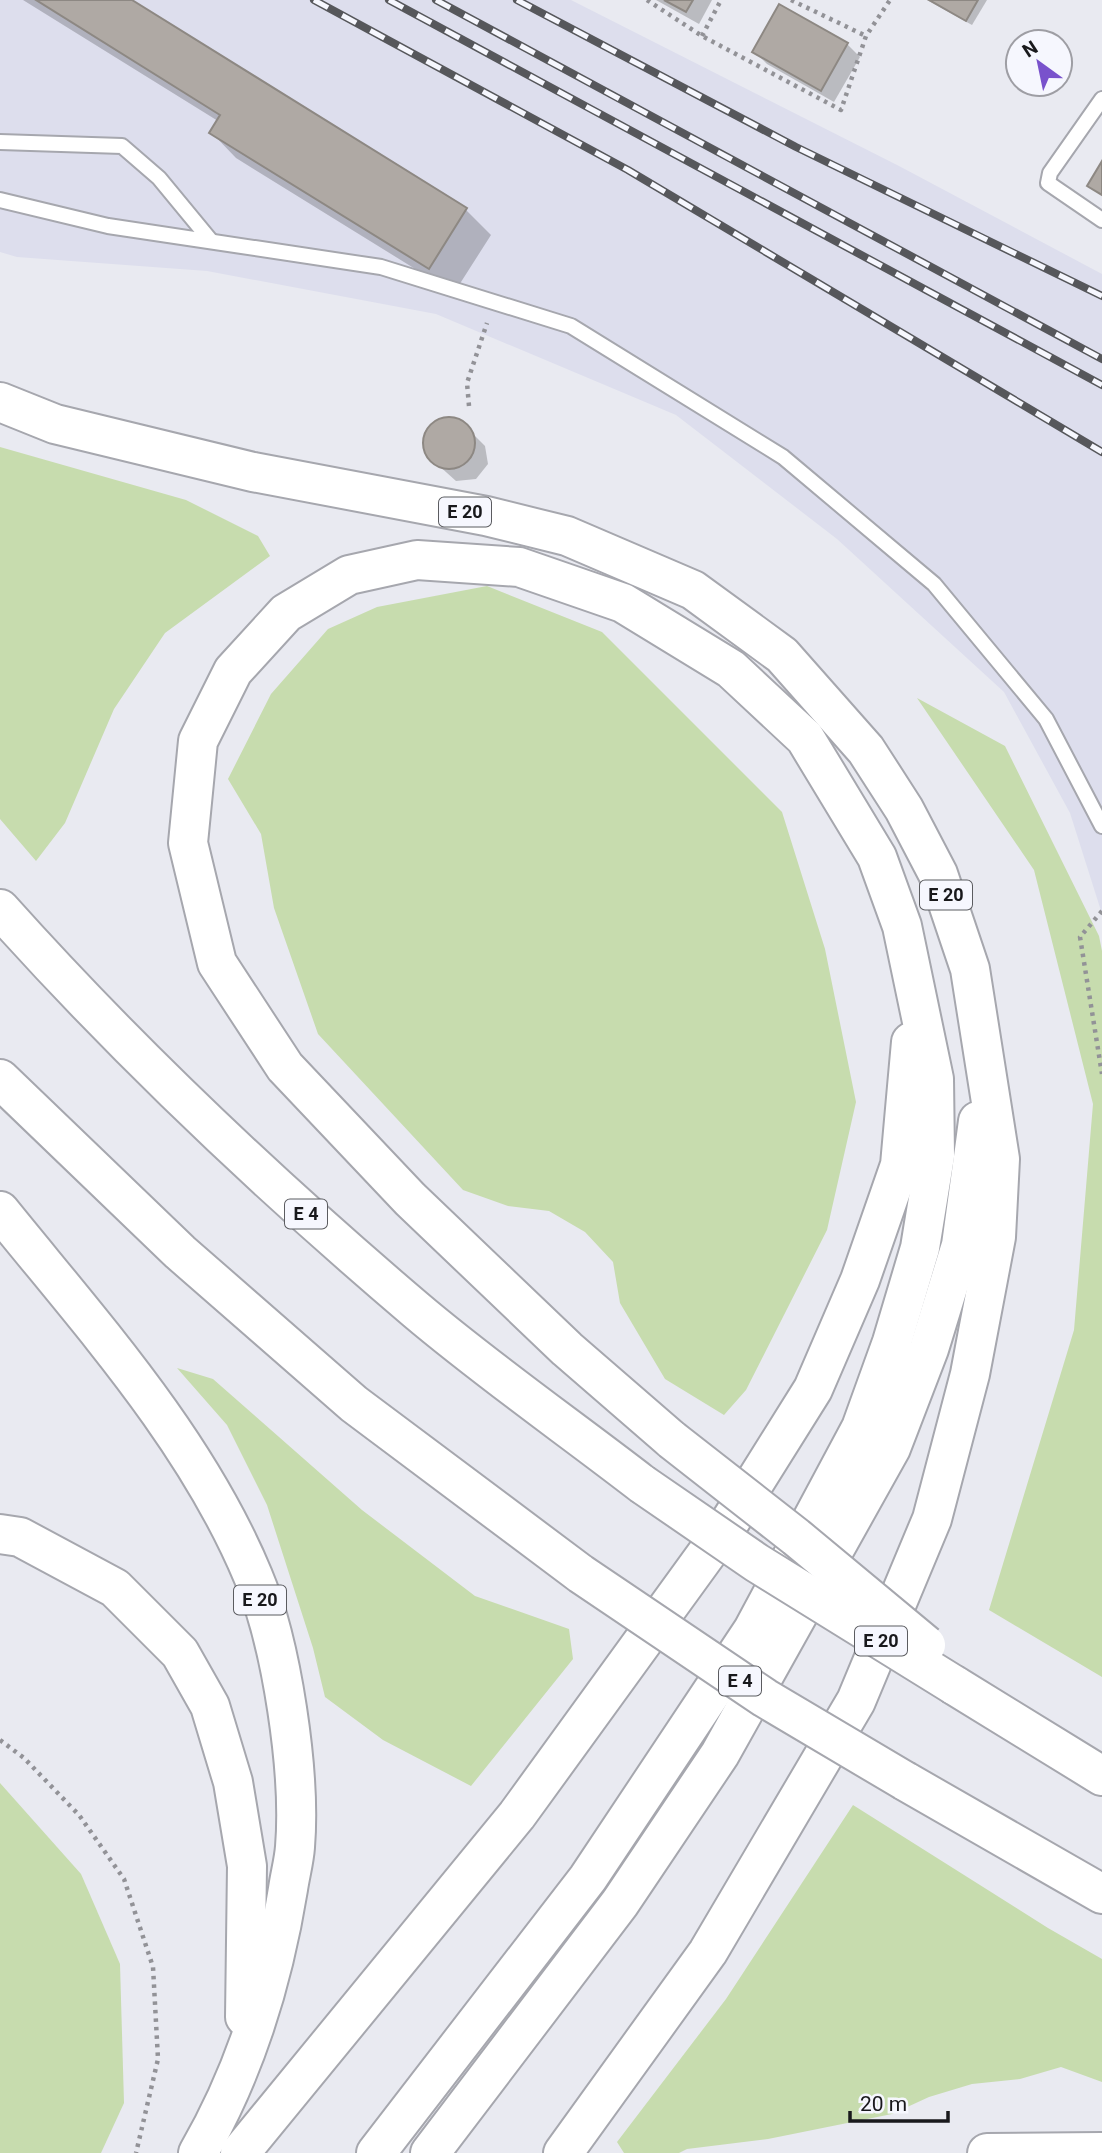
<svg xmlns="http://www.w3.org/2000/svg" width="1102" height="2153" font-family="Roboto,sans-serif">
  <rect width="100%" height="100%" fill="#e9eaf1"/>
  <polygon fill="#dddeed" points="0,0 571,0 899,166 1102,274 1102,914 1070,813 1004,692 837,539 676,415 436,314 207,271 17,257 0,252"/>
  <g fill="#c7dcae">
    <polygon points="0,447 186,500 258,536 270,556 165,633 114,709 65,823 36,861 0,819"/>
    <polygon points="487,586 602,632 782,812 825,949 856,1102 827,1230 746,1390 724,1415 665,1379 620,1303 613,1262 585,1232 549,1211 508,1206 463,1190 318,1034 274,908 261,834 228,779 271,694 328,629 377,607"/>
    <polygon points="917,698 1005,746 1099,936 1102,951 1102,1677 989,1610 1074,1330 1093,1104 1034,870"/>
    <polygon points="177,1368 213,1379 362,1510 475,1596 569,1629 573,1659 471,1786 383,1740 325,1697 313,1648 267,1505 227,1425"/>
    <polygon points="0,1783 81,1874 120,1964 124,2103 101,2153 0,2153"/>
    <polygon points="853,1805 1048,1928 1102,1959 1102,2082 1061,2067 1020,2079 972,2084 929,2097 892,2114 768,2139 687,2149 679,2153 624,2153 617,2142 726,1999"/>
  </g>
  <g fill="#0003">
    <polygon points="23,0 128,0 466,210 491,235 454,293 236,158 212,133 218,121"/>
    <polygon points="656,0 712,0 699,24"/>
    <polygon points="927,0 987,0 972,25"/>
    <polygon points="847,44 860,57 834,102 767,64 754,51"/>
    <polygon points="457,418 485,446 488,464 476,479 456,481 427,455 425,436 437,422"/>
  </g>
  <g fill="#afa9a4" stroke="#8d8883" stroke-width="2">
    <polygon points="36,0 132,0 467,208 429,269 209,133 220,115"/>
    <polygon points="664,0 693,0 686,12"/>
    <polygon points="929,0 978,0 966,21"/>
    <polygon points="779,4 848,43 821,91 752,52"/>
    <polygon points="1102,161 1102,195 1087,186"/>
    <circle cx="449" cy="443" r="26"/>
  </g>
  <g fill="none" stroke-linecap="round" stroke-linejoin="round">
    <defs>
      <g id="service">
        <polyline points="1102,99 1050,173 1048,183 1102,220"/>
        <polyline points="0,142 122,146 159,178 211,241"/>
        <polyline points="0,200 108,226 381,267 571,326 783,457 934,584 1046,719 1102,826"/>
      </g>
      <g id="motorway">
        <polyline points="0,402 55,424 253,472 486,516 567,536 693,590 782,655 866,750 904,809 938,874 970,969 1000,1159 996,1237 970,1374 932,1519 856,1701 708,1952 563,2153"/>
        <path d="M0,909C129,1053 269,1185 416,1310C488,1371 567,1426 642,1484"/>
        <polyline points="0,1079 180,1252 354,1404 581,1574"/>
        <path d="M0,1211C92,1325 196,1439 253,1576C282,1644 301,1773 295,1847C294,1861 290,1875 288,1889C273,1981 245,2072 198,2153"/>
        <polyline points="0,1534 20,1537 115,1588 180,1653 210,1706 233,1782 247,1866 245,2017"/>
        <polyline points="954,1685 1102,1776"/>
        <polyline points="905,1781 1102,1894"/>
        <polyline points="240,2153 517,1815 731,1520 813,1389 860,1280 900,1165 911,1042"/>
        <polyline points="376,2153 588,1878 753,1630 861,1428 892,1342 920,1248 935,1156 934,1079 902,926 877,857 805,738 731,669 623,603 519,567 417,560 349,575 286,613 233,671 198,741 188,843 217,963 285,1067 410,1199 567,1349 672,1440"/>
        <polyline points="430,2153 620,1903 720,1754 891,1448 929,1349 961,1245 978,1121"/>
        <polyline points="987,2153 1102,2152"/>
      </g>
    </defs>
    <use href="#service" stroke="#a6a7ae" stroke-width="18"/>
    <use href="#motorway" stroke="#a6a7ae" stroke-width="42"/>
    <g stroke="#929297" stroke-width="4.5" stroke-dasharray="3.5 5" stroke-linecap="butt">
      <polyline points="647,0 702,36 841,110 866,36 890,0"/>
      <polyline points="791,0 866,36"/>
      <polyline points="702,36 721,0"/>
      <polyline points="469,406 467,383 487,323"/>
      <polyline points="1102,911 1080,937 1102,1074"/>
      <polyline points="0,1740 24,1758 79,1815 124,1879 153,1967 158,2059 136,2153"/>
    </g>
    <use href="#service" stroke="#fff" stroke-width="14"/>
    <use href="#motorway" stroke="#fff" stroke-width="38"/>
    <defs>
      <g id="rail">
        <polyline points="314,0 628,170 1102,452"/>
        <polyline points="389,0 1102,385"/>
        <polyline points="436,0 1102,359"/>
        <polyline points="517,0 796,147 1102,296"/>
      </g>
    </defs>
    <use href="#rail" stroke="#56575b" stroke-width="8"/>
    <use href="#rail" stroke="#f6f7fe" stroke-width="5" stroke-dasharray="16" stroke-linecap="butt"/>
    <defs>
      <g id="motorway-bridge">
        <polyline points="672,1440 796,1537 926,1645"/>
        <polyline points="642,1484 757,1563 954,1685"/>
        <polyline points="581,1574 765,1698 905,1781"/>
      </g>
    </defs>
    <use href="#motorway-bridge" stroke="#a6a7ae" stroke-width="42" stroke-linecap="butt"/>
    <use href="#motorway-bridge" stroke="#fff" stroke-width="38"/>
  </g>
  <g text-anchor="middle" stroke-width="5" stroke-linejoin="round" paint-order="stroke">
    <g fill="#f6f7fe" stroke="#5b5c60" stroke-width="2">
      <rect x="439" y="497.5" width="52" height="29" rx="5"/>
      <rect x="920" y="880.5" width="52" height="29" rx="5"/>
      <rect x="285" y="1199.5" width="42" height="29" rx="5"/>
      <rect x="234" y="1585.5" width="52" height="29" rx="5"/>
      <rect x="855" y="1626.5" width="52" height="29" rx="5"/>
      <rect x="719" y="1666.5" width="42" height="29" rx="5"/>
    </g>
    <g font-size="18" font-weight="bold" fill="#19191c">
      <text x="465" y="518">E 20</text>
      <text x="946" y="901">E 20</text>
      <text x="306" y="1220">E 4</text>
      <text x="260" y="1606">E 20</text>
      <text x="881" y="1647">E 20</text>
      <text x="740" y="1687">E 4</text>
    </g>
  </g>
  <g transform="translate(1039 63) rotate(327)"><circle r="33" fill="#f6f7fe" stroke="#9e9ea4" stroke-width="2"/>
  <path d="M0-5L12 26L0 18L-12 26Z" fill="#7952cc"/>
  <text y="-10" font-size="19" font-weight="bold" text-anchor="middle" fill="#19191c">N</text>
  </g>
  <path d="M850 2111v10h98v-10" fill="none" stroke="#19191c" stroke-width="3.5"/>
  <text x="860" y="2111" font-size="21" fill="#19191c" stroke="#f6f7fe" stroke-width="5" paint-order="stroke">20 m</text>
</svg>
